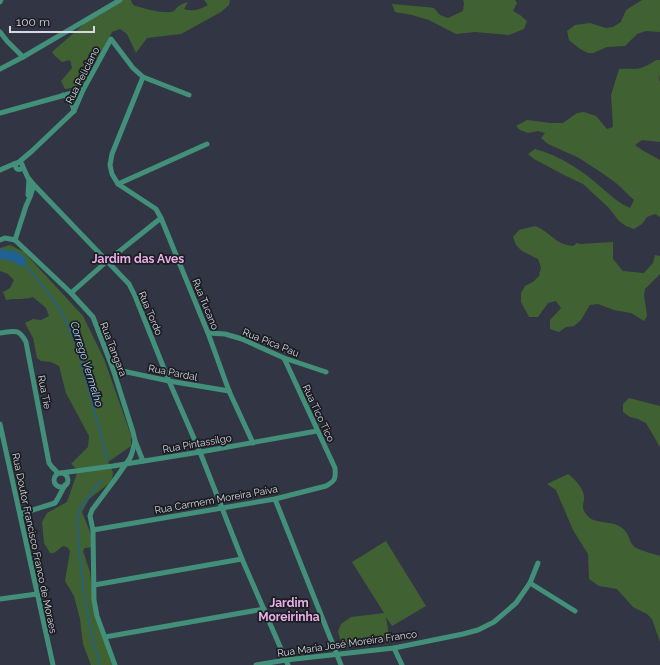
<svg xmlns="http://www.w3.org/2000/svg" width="660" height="665" font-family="Raleway,sans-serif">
  <rect width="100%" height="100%" fill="#323543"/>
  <g fill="#406232">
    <path d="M120,0H131L133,5C141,8 167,15 174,11C176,9 177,7 179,6C181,4 185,3 188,2L184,9C194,12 198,10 208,5L204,0H230L229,5L221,12L181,34L147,38L136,53L127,34L120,29L112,32L100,55L89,68L81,84L73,88L65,89L61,81L72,68L70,60L62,62L55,56L52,52L84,24Z"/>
    <polygon points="463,0 515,0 517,3 513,11 520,15 527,21 524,29 509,35 475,32 456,34 429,20 412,15 395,12 392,4 426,7 434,8 440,15 448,18 463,11 464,3"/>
    <polygon points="642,0 660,0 660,32 646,31 637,34 625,46 607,47 593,53 588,53 580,49 569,40 567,31 575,25 590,23 606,28 613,27 621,22 626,10"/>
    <path d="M656,60H660V74L659,79L660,82V142L642,140L635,145L642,150L660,160V217L655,214L647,217L642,224L634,229L626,226L619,221L608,207L583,184L566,176L534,159L528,154L535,149C559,155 583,171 602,188C611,196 619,203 630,208L634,200L616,183L602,173L579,158L548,144L541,138L545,133L538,131L528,133L520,130L516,126L527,120L551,123H563L577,113L584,112L596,116L607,129L613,127L611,95L619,69C626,68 634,70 641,68C647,66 651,63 656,60Z"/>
    <path d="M535,226C551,232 554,244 573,246L577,243L580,244L613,242V259L623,271L644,273L653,263L655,255L660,256V274L645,289L644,295L647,316L644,321L631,313L614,310L598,304L590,305L585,313L581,320L574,326L566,327L559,332L550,329V320L561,308L556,301L548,303L538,317H529L521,302V293L525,286L533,282L539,276L541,267L538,259L522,251L516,245L513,237L519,230Z"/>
    <path d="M10,245L24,252L83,316L104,359L131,435V446L108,462L113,472L112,481L89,499L82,512L94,542V547L85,548L83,551L90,572L95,614L110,651L112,665H91L83,644L80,619L74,596L65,581L70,551L67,547L63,546L54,553H50L44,543L42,522L47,513L67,502L78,470L71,464L88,447L89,436L66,393L59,366L51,362L41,361L37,358L33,338L25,323L33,319L41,320L49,316L46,308L33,297C24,300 15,298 6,300L3,292L10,288L14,280L8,274L0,271V248Z"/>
    <polygon points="629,398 660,406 660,447 646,423 638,419 630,417 623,412 623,404"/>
    <path d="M568,474C575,479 583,488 584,496C585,503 580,506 586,514C593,524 607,521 617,525C632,532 627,542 636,548C642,551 654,554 660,556V642L652,619L647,614L633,607L617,589L599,586L589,579L588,554L573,530L556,490L547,484Z"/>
    <polygon points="386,541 426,606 392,626 386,617 390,642 343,648 338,632 341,624 351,617 384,613 352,562"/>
  </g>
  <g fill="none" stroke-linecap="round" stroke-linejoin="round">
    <g stroke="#1f6191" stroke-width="1.5">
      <path d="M21,261C35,276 48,291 58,307C66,319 71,334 77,347L108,461"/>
      <path d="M100,665C88,625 81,584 79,542C78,534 77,524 78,515C79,506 96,488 101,480"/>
    </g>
    <polyline stroke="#1f6191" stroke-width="10" points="0,254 14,256 21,261"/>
    <g stroke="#43907a" stroke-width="5">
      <polyline points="0,2 1,0"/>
      <polyline points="0,32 7,41 23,57"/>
      <polyline points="0,69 23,57 120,0"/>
      <polyline points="143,77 112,154 110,165 112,174 118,184 156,209 161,218 208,333 229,391 253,443"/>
      <path d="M63,95C71,99 72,102 74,111"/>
      <polyline points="0,113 83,90"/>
      <polyline points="19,162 32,151 74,111 83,90 111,39 133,68 143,77 189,95"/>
      <circle cx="19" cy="166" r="3.5"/>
      <polyline points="0,170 16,163"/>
      <polyline points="118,184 207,144"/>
      <polyline points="34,185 129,284 135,296 169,381 200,452 242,559 288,665"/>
      <polyline points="28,195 29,179"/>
      <polyline points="0,240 5,238 15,240 71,293 93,317 113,369 133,432 135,441 143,461"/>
      <polyline points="15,240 26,206 30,197 34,185 28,178 23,167"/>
      <polyline points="71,293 106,262 161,218"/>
      <path d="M0,333C14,331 19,328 26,342L49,463L52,467L58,473"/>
      <polyline points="208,333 225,334 242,339 284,358 326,372"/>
      <polyline points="113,369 169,381 229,391"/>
      <polyline points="0,424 53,665"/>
      <polyline points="61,473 113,466 200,452 317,431"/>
      <circle cx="61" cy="480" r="7"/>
      <polyline points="275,499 341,665"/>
      <polyline points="20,514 55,503 57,500 65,485"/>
      <path d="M93,530L275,499L326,486C335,481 336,479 335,468L284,358"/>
      <polyline points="530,583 575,611"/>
      <polyline points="94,585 242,559"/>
      <polyline points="0,599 37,594"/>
      <polyline points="105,637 264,609"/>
      <polyline points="394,648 402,665"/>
      <polyline points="115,665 97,616 94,600 93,530 90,516 92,510 116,478 130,458 132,453 135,441"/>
      <polyline points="256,665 286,660 394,648 463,634 478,630 494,622 516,603 530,583 538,563"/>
    </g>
  </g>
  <g text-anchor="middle" stroke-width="3.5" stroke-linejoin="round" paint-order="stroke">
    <g font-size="10" fill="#d7d8e2" stroke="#1c1d23">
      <text transform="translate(82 75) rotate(-63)" y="4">Rua Peliciano</text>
      <text transform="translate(206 304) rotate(68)" y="4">Rua Tucano</text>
      <text transform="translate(151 313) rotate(67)" y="4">Rua Tordo</text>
      <text transform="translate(271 342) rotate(22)" y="4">Rua Pica Pau</text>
      <text transform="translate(114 349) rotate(69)" y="4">Rua Tangara</text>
      <text transform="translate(173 372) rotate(11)" y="4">Rua Pardal</text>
      <text transform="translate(45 392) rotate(79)" y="4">Rua Tie</text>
      <text transform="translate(319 413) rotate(65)" y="4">Rua Tico Tico</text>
      <text transform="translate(197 443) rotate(-10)" y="4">Rua Pintassilgo</text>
      <text transform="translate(216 499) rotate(-10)" y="4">Rua Carmem Moreira Paiva</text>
      <text transform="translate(35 543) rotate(78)" y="4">Rua Doutor Francisco Franco de Moraes</text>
      <text transform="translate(347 643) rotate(-8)" y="4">Rua Maria José Moreira Franco</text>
    </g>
    <g font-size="11" font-style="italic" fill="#b1d8fa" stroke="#1c1d23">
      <text transform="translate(87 364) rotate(73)" y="4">Corrego Vermelho</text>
    </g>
    <g font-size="12" font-weight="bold" fill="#eab0e9" stroke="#1c1d23">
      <text x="138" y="263">Jardim das Aves</text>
      <text x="289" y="607">Jardim<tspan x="289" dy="14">Moreirinha</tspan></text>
    </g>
  </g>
  <path d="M10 26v6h84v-6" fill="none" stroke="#d7d8e2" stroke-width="2"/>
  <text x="16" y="26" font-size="12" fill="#d7d8e2" stroke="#1c1d23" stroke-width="3" paint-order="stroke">100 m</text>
</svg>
